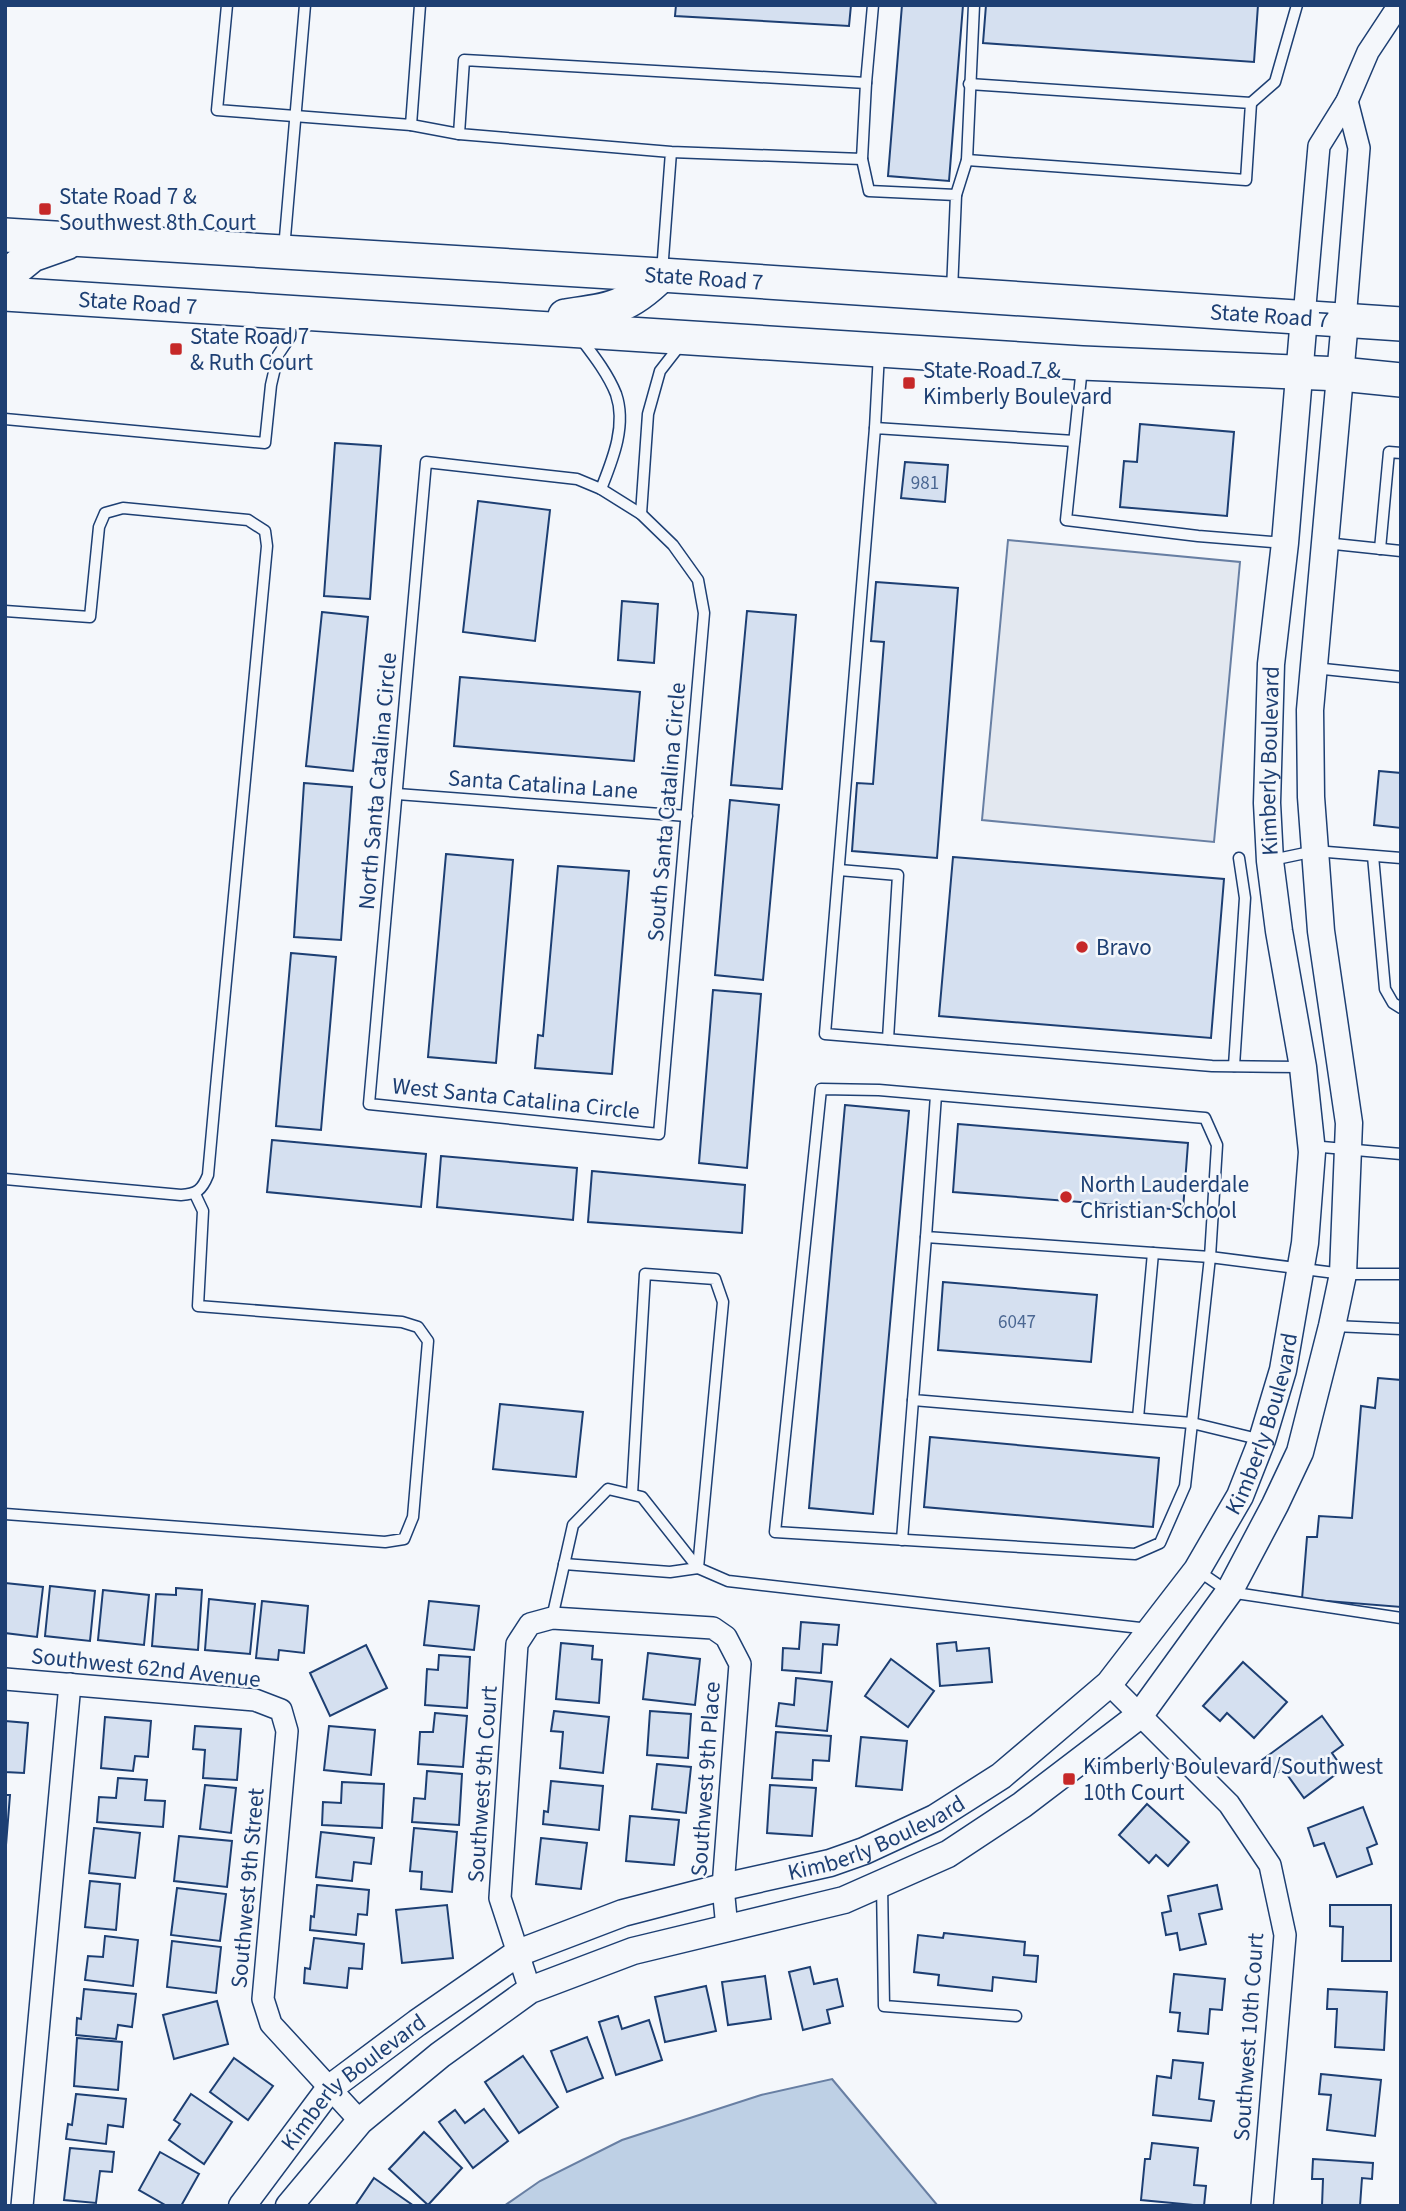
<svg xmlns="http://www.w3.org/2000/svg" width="1406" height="2211" font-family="'Source Sans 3',sans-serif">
  <rect width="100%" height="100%" fill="#f4f7fb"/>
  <polygon fill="#e3e8f0" stroke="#687fa3" stroke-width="2" points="1008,540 1240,562 1214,842 982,820"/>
  <polygon fill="#bed0e5" stroke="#687fa3" stroke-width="2" points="832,2079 938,2206 504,2206 540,2181 622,2140 761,2095"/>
  <g fill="#d5e0f0" stroke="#1d3f73" stroke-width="2">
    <polygon points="676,5 851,5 849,26 675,16"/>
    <polygon points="902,5 963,5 949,181 888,176"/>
    <polygon points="986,5 1258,5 1254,62 983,43"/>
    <polygon points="1140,424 1234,432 1227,516 1120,507 1124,461 1137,462"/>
    <polygon points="335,443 381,446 370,599 324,596"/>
    <polygon points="905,462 948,465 945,502 901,498"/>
    <polygon points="478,501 550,510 535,641 463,632"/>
    <polygon points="876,582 958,588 937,858 852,851 857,783 873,784 884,642 871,641"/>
    <polygon points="622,601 658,604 654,663 618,660"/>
    <polygon points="747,611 796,615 782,789 731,785"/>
    <polygon points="322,612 368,617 353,771 306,766"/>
    <polygon points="460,677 640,692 634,761 454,746"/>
    <polygon points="1379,771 1401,773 1401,828 1374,825"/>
    <polygon points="304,783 352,787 341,940 294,937"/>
    <polygon points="730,800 779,805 763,980 715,975"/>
    <polygon points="446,854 513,860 496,1063 428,1057"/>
    <polygon points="953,857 1224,879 1211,1038 939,1016"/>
    <polygon points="558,866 629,871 612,1074 535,1068 538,1035 543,1036"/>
    <polygon points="291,953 336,957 321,1130 276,1126"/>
    <polygon points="713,990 761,994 747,1168 699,1163"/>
    <polygon points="845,1105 909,1111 873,1514 809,1508"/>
    <polygon points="958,1124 1188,1143 1183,1210 953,1192"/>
    <polygon points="272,1140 426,1154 421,1207 267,1192"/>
    <polygon points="441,1156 577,1168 573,1220 437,1207"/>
    <polygon points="592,1171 745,1185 742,1233 588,1222"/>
    <polygon points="943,1282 1097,1295 1091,1362 938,1350"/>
    <polygon points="1378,1378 1401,1380 1401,1607 1302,1599 1307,1537 1317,1537 1319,1516 1352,1518 1361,1406 1375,1408"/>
    <polygon points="500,1404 583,1412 576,1477 493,1469"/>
    <polygon points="930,1437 1159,1458 1153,1527 924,1507"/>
    <polygon points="5,1583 43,1587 37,1637 5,1633"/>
    <polygon points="50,1586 95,1591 90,1641 45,1636"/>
    <polygon points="176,1588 202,1590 198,1650 152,1646 156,1594 176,1595"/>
    <polygon points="103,1590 149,1595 144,1645 98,1640"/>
    <polygon points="209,1599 255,1604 250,1654 205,1650"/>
    <polygon points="262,1601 308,1606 304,1653 279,1650 278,1660 256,1658"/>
    <polygon points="429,1601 479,1606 474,1650 424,1645"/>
    <polygon points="801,1622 839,1625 837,1645 823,1644 821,1673 782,1670 783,1648 799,1649"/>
    <polygon points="956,1642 957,1651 989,1648 992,1682 940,1686 937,1644"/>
    <polygon points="561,1643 593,1646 592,1659 602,1660 599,1703 556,1699"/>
    <polygon points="366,1645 387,1688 330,1716 310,1673"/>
    <polygon points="648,1653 700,1659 695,1705 643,1699"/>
    <polygon points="439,1655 470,1657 467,1708 425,1705 427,1669 438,1670"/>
    <polygon points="891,1659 934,1691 908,1727 865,1696"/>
    <polygon points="1243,1662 1287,1702 1254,1738 1227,1713 1220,1721 1203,1706"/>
    <polygon points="796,1678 832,1682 827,1731 776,1726 779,1703 794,1705"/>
    <polygon points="554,1711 609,1717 603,1773 560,1768 563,1732 551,1731"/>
    <polygon points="650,1711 691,1714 688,1758 647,1755"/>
    <polygon points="435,1713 467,1716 463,1767 418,1764 420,1732 433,1732"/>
    <polygon points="1322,1716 1343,1745 1332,1753 1343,1769 1304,1798 1283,1769 1274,1775 1262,1760"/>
    <polygon points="105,1717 151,1721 148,1757 135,1756 133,1771 101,1768"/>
    <polygon points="5,1721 28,1723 24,1773 5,1772"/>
    <polygon points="195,1726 241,1729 237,1780 203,1778 205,1750 193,1749"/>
    <polygon points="329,1726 375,1730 371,1775 324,1770"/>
    <polygon points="776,1732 831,1736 829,1761 813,1760 812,1780 772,1778"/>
    <polygon points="861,1737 907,1741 902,1790 856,1786"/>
    <polygon points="657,1764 691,1767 686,1813 652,1809"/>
    <polygon points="427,1771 462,1774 459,1825 412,1822 414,1798 425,1799"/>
    <polygon points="118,1778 147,1780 145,1800 165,1801 163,1827 97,1822 99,1797 116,1798"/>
    <polygon points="551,1781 603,1786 599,1830 543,1824 544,1811 548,1812"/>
    <polygon points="342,1782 384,1784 382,1828 322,1825 323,1802 341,1803"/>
    <polygon points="205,1785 236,1788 231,1833 200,1829"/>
    <polygon points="770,1785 816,1788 812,1836 767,1833"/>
    <polygon points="5,1795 10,1795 6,1845 5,1845"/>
    <polygon points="1147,1804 1189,1842 1168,1866 1156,1855 1149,1863 1119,1835"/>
    <polygon points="1363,1807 1377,1844 1367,1848 1372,1864 1337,1877 1324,1843 1314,1846 1308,1828"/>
    <polygon points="630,1816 679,1820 674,1865 626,1861"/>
    <polygon points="94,1828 140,1833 135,1878 89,1873"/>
    <polygon points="414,1828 457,1832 452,1892 421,1889 422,1872 410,1871"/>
    <polygon points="321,1832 374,1838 371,1864 354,1862 352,1881 316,1877"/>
    <polygon points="179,1836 232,1841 227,1887 174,1881"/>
    <polygon points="541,1838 587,1843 581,1889 536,1884"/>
    <polygon points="90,1881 120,1884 116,1930 85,1927"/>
    <polygon points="317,1885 369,1890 367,1915 358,1914 356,1935 310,1930 311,1916 314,1917"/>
    <polygon points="1217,1885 1222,1909 1199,1914 1206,1944 1180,1950 1177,1933 1166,1935 1162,1913 1171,1911 1168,1896"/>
    <polygon points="177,1888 226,1894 220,1941 171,1935"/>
    <polygon points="447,1905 453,1958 402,1963 396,1910"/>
    <polygon points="1330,1905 1391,1905 1391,1961 1342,1961 1343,1927 1330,1926"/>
    <polygon points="944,1933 1025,1942 1024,1955 1038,1956 1036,1982 993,1977 992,1991 938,1985 939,1975 914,1972 918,1935 943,1938"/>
    <polygon points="105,1936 138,1940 133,1986 85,1980 88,1956 103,1957"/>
    <polygon points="314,1938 364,1944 362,1969 349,1968 347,1988 304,1983 305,1968 310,1969"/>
    <polygon points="172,1941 221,1947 216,1993 167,1987"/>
    <polygon points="810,1967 814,1984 837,1979 843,2006 827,2010 830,2023 803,2030 789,1972"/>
    <polygon points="1174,1974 1225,1979 1222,2010 1210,2009 1208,2034 1178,2031 1180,2013 1170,2012"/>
    <polygon points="765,1976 771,2019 728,2025 722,1982"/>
    <polygon points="706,1986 716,2031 665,2042 655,1997"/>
    <polygon points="84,1989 136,1994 132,2027 118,2025 116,2039 76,2035 77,2018 81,2019"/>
    <polygon points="1328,1989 1387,1992 1384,2050 1335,2047 1337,2009 1327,2009"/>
    <polygon points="217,2001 228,2044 174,2059 163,2015"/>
    <polygon points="618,2016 622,2029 649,2020 662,2060 616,2075 599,2022"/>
    <polygon points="587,2037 603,2078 567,2092 551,2051"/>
    <polygon points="77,2038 122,2042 118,2090 74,2086"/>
    <polygon points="523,2056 558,2107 519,2133 485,2082"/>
    <polygon points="234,2058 273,2086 248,2120 210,2092"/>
    <polygon points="1173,2060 1203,2063 1199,2099 1214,2101 1211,2121 1153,2115 1157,2076 1171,2078"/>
    <polygon points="1321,2074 1381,2080 1375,2136 1327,2130 1331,2095 1319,2094"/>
    <polygon points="76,2094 126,2099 123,2127 108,2125 106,2144 66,2139 68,2124 72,2125"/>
    <polygon points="191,2094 232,2122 204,2164 169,2140 180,2124 174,2120"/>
    <polygon points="484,2109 508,2141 473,2168 439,2122 455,2110 465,2123"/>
    <polygon points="424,2132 462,2168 428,2205 389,2169"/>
    <polygon points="1152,2143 1198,2148 1194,2185 1206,2186 1204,2206 1141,2200 1145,2159 1150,2159"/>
    <polygon points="70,2148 114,2152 112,2172 100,2171 96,2203 64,2200"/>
    <polygon points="160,2152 199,2174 181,2206 167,2206 139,2190"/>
    <polygon points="1313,2159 1373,2163 1372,2179 1362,2178 1360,2206 1322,2206 1323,2179 1312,2179"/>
    <polygon points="374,2178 414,2206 355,2206"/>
  </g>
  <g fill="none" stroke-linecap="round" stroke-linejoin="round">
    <defs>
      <g id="service">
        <polyline points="227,5 217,110 411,125 420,5"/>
        <polyline points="866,83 873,5"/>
        <polyline points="1251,103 1275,82 1297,5"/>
        <polyline points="411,125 459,134"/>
        <polyline points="862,159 869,191 956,195 952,291"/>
        <polyline points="967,160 1246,180 1251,103 969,84"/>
        <polyline points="956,195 967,160 974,5"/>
        <polyline points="284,249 305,5"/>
        <polyline points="662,272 671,152 862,159 866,83 464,60 459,134 671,152"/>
        <path d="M581,339C594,356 608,374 616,394C627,426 612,461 601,489"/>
        <polyline points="1082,367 1066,520 1198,536 1285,543"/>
        <polyline points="5,419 265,443 271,385 278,355 290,337 291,317"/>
        <polyline points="875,428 879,353"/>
        <polyline points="1074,441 875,428 825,1034 1212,1066 1302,1067"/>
        <polygon points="426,462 577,479 601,489 641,514 673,545 698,580 704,613 659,1134 369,1104"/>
        <polyline points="641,514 648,414 660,371 681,344"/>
        <polyline points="1325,543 1401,551"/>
        <polyline points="1380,549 1389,452 1401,453"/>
        <path d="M5,611L90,617L99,527L105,513L123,508L248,520L265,531L267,546L216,1087L208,1175C202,1190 197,1194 181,1195L5,1179"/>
        <polyline points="1314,668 1401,677"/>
        <polyline points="397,794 687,816"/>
        <polyline points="1373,856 1385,989 1393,1003 1401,1008"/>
        <polyline points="1272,860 1315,851 1401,858"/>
        <polyline points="839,870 898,875 888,1039"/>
        <polyline points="1234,1066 1245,898 1239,858"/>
        <polyline points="936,1095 926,1237 1210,1257 1217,1145 1205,1118 879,1090 821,1089 775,1532 1135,1554 1160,1543 1185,1486 1192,1423 1262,1440"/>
        <polyline points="1311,1146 1401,1154"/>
        <polyline points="926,1237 913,1400 1192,1423 1210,1257 1343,1274 1401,1274"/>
        <polyline points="1334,1326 1401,1329"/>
        <polyline points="1138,1418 1153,1253"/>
        <polyline points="632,1494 645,1274 715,1279 723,1302 698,1568"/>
        <polyline points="5,1514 385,1542 404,1539 413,1517 428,1341 418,1327 402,1322 198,1306 203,1211 195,1194"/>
        <polyline points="902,1540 913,1400"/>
        <polyline points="564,1564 670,1572 698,1568"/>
        <polyline points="1197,1570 1229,1592 1401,1618"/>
        <polyline points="552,1618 573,1525 608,1489 642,1497 698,1568 728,1581 1149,1629"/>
        <polyline points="882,1884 884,2006 1016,2016"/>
      </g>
      <g id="minor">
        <polyline points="1304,317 1319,146 1347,101 1368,52 1399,5"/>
        <polyline points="1345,320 1359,148 1347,101"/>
        <polyline points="5,1679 255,1700 281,1710 287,1731 263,1999 271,2024 360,2121"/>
        <polyline points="1109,1684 1229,1804 1270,1865 1285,1935 1262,2206"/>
        <polyline points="530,1990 500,1898 517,1644 530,1624 552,1618 713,1628 726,1637 740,1664 723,1887 727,1928"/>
        <polyline points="22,2206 70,1684"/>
      </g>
      <g id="tertiary">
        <path id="s1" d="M242,2206L330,2088L417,2023L518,1953L623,1913L723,1887L830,1863L864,1851L935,1818L1001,1776L1109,1684L1197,1570L1240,1496L1262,1440L1283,1370L1305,1243L1312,1152L1303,1067L1279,931L1270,861L1267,803L1271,664L1285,543L1304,317"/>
        <polyline points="289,2206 360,2121 440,2055 530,1990 633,1951 844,1900 948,1854 1022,1805 1140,1715 1229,1592 1275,1505 1300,1452 1332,1326 1343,1274 1349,1123 1321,931 1311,797 1310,710 1345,320"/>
      </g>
      <g id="primary">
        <path id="s2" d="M5,235L661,275L1401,324"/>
        <polyline points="5,277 32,255 66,243"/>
        <path id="s3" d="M5,294L1082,363L1341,374L1401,380"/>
        <path d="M565,316C610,310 628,308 661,275"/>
      </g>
    </defs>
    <use href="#service" stroke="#1d3f73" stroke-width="13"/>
    <use href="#minor" stroke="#1d3f73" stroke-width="24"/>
    <use href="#tertiary" stroke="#1d3f73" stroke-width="29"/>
    <use href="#primary" stroke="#1d3f73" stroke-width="36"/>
    <use href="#service" stroke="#f4f7fb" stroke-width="10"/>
    <use href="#minor" stroke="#f4f7fb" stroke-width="21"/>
    <use href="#tertiary" stroke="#f4f7fb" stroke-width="26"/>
    <use href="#primary" stroke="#f4f7fb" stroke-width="33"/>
  </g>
  <g fill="#c62828" stroke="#f4f7fb" stroke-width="2.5">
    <rect x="38" y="202" width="14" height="14" rx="3.5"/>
    <rect x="169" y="342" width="14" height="14" rx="3.5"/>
    <rect x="902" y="376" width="14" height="14" rx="3.5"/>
    <circle cx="1082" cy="947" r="7"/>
    <circle cx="1066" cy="1197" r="7"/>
    <rect x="1062" y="1772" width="14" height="14" rx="3.5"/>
  </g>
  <g text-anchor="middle" stroke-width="5" stroke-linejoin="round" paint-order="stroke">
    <g font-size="19" fill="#4b6792">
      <text x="925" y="489">981</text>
      <text x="1017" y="1328">6047</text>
    </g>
    <g font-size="23" fill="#1d3f73" stroke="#f4f7fb" text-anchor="start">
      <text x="59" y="204">State Road 7 &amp;<tspan x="59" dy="26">Southwest 8th Court</tspan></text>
      <text x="190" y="344">State Road 7<tspan x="190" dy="26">&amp; Ruth Court</tspan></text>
      <text x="923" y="378">State Road 7 &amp;<tspan x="923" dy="26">Kimberly Boulevard</tspan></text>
      <text x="1096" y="955">Bravo</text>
      <text x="1080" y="1192">North Lauderdale<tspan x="1080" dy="26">Christian School</tspan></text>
      <text x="1083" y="1774">Kimberly Boulevard/Southwest<tspan x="1083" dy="26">10th Court</tspan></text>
    </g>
    <g font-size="23" fill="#1d3f73" stroke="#f4f7fb">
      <text dy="8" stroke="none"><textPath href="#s2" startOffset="700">State Road 7</textPath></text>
      <text dy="8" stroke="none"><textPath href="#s3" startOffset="133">State Road 7</textPath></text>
      <text dy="8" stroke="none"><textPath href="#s2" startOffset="1267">State Road 7</textPath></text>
      <text dy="8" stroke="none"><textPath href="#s1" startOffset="2016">Kimberly Boulevard</textPath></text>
      <text transform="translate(377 781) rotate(-85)" y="8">North Santa Catalina Circle</text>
      <text transform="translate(543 784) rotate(4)" y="8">Santa Catalina Lane</text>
      <text transform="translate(666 812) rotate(-85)" y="8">South Santa Catalina Circle</text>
      <text transform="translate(516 1098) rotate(6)" y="8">West Santa Catalina Circle</text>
      <text dy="8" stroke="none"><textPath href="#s1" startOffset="1344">Kimberly Boulevard</textPath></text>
      <text transform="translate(146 1667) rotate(6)" y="8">Southwest 62nd Avenue</text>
      <text transform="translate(705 1779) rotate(-86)" y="8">Southwest 9th Place</text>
      <text transform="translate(482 1784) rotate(-86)" y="8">Southwest 9th Court</text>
      <text dy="8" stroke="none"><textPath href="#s1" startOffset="756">Kimberly Boulevard</textPath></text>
      <text transform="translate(247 1888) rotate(-85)" y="8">Southwest 9th Street</text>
      <text transform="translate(1248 2037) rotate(-86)" y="8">Southwest 10th Court</text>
      <text dy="8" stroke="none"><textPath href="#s1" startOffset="168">Kimberly Boulevard</textPath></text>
    </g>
  </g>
  <rect width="1406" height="2211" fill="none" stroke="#1d3f73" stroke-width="14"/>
</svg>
